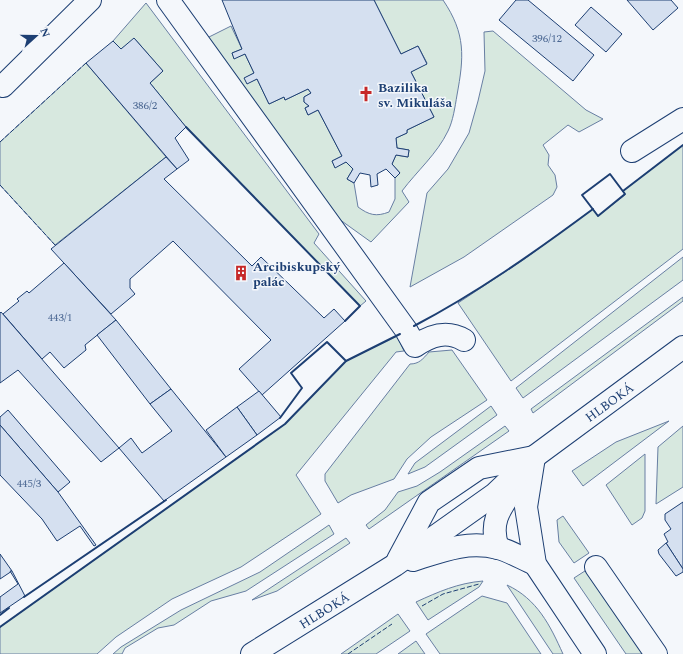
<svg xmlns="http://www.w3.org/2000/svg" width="683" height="654" font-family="Spectral,serif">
  <rect width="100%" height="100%" fill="#f4f7fb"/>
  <g fill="#d7e8df" stroke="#687fa3">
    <path d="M374,0H443C466,34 464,57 457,95C455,107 453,121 448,131C437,154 417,171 402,191L409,202L371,242L332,214L207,38L231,26L242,49L232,53L234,58L245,54L254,73L245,78L247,83L257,79L269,104L284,97L285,100L308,89L311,93L304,97V102L309,106L305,108L308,115L318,110L342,156L332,161L335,167L346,162L353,169L347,179L354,183L358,207C369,215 376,217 389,212L395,199V178L400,173L392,164L396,155L408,157L409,150L397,148L396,138L407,133V130L434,117L411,72L427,63L418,46L401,54Z"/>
    <polygon points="146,3 319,234 314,243 366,301 360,306 186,127 150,83 163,71 135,39 121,49 113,41"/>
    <polygon points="493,31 586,110 603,119 579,132 568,125 543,145 549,155 548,165 555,175 557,187 553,195 464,257 410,287 427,193 448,169 469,133 478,101 485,71 484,32"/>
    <polygon points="86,63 166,157 55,245 0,185 0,142"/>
    <polygon points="683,145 683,249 511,381 458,303 523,260 593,209 598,216 625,195 623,191"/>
    <polygon points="683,257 683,280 523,398 516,388"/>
    <polygon points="683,297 683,301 533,413 531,409"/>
    <polygon points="397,336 404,351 396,352 392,357 296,475 321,514 241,567 172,599 116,637 97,654 0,654 0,627 285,424 346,361"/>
    <path d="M452,350L487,400L431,437L407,459L394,479L351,495L338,503L325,481V474L410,364C419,364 423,359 429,352Z"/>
    <polygon points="491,406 497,415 425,467 408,474 415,463"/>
    <polygon points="669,421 583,486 572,471 616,442"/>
    <polygon points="505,426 509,431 369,529 366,525 385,510 398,492 417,486 440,472"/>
    <polygon points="683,426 683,487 656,504 658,447"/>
    <polygon points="645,454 645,511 642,518 632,525 606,485"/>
    <polygon points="563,516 589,553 574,563 559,542 557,520"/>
    <polygon points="329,525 334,534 246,591 211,601 174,625 158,628 125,648 122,654 113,654 121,647 181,610 260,572"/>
    <polygon points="346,538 350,543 277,591 252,600"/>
    <polygon points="588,569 646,654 626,654 574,578"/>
    <path d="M483,581L479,587L428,620L416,602C438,592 458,583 483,581Z"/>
    <path d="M507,585C537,599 550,625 563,654H553Z"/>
    <polygon points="482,596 507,603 541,654 440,654 426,634"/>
    <polygon points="398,614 410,631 376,654 341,654"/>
    <polygon points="416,641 425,654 398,654"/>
  </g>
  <g fill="#d5e0f0" stroke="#1d3f73">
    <polygon points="222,0 374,0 401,54 418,46 427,64 411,72 434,117 407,130 407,133 396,138 397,148 409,150 408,157 396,155 392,164 400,173 395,178 386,169 377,174 378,185 371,187 370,175 360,173 354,183 347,179 353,169 346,162 335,168 332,161 342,156 318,110 308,115 305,108 309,106 304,102 304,97 311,93 308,89 285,100 284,97 269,104 257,79 247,84 244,78 254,73 245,54 234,59 232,53 242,49"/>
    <polygon points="516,0 528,0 594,55 573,81 499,20"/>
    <polygon points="627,0 671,0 678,8 653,30"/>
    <polygon points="591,7 622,34 606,52 575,25"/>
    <polygon points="134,38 163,71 150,83 186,127 175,138 189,160 177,169 86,63 113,41 121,49"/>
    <polygon points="166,157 177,169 164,179 252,266 261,257 324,318 334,309 345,321 262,395 239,369 271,340 173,241 130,279 130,288 135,294 111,314 51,249"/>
    <polygon points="64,263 116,320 85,345 86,350 64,368 50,352 42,359 3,314 19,301 17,299 27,291 29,293"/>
    <polygon points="1,312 119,448 101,462 18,370 0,383 0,313"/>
    <polygon points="116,320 171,389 150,404 97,335"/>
    <polygon points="171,389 226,457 164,501 119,448 131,438 142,453 172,431 150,404"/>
    <polygon points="259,391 281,417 257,435 237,407"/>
    <polygon points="237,407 257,435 226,457 206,430"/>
    <polygon points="8,410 70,482 58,492 0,425 0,417"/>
    <polygon points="0,425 58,492 96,545 94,546 80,526 57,541 42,519 0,475"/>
    <polygon points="683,502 683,569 666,543 668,542 664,534 671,529 665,520 665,514"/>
    <polygon points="666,543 683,569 683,572 676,576 659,554 658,550"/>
    <polygon points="0,554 12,571 0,579"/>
    <polygon points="10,571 12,571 25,596 0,613 0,597 18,584"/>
  </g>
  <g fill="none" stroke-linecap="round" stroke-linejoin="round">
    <defs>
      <g id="minor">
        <path d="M168,0L406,330L415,346C431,335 447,330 464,340"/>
        <polyline points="0,85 3,86 90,0"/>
        <polyline points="632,151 683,119"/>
        <polyline points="534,457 526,507 535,564 595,654"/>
        <path d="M498,548C488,521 502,506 516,485"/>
        <polyline points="398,560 429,502 479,468 534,457"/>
        <path d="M413,560C441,551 468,540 498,548C510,551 523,559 535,564"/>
        <polyline points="596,567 656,654"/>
        <polyline points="252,654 395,565 495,494 534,457 683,347"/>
      </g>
    </defs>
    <use href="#minor" stroke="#1d3f73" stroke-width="24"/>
    <use href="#minor" stroke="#f4f7fb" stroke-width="22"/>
    <g stroke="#1d3f73" stroke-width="1" stroke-dasharray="5 2" stroke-linecap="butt">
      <polyline points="0,142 86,63"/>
      <polyline points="0,185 55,245"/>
      <polyline points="422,606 443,594 479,584"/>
      <polyline points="348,654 392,624"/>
    </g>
    <g stroke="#1d3f73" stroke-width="2">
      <polyline points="186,127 360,306 345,321"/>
      <polygon points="610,174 625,194 598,216 582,195"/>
      <polyline points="623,191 683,145"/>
      <path d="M414,326C477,293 535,252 593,209"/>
      <polyline points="346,361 400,334"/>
      <polyline points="24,597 166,500"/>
      <polyline points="0,615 9,608"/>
      <polyline points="0,627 285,424 346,361 327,342 291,373 302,388 280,418"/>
    </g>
  </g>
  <defs>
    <symbol id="church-bare" viewBox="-9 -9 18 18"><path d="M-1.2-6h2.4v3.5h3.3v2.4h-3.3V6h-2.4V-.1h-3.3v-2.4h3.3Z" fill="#c62828" stroke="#f4f7fb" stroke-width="2.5" paint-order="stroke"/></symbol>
    <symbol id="building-bare" viewBox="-9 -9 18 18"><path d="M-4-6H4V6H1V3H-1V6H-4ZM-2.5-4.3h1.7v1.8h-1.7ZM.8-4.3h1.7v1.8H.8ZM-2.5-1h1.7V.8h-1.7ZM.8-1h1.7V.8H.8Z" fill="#c62828" stroke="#f4f7fb" stroke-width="2.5" paint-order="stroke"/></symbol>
  </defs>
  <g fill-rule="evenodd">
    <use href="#church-bare" x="355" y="83" width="22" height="22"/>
    <use href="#building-bare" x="230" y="262" width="22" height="22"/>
  </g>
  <g text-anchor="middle" stroke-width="3" stroke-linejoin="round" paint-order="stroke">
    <g font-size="11" fill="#4b6792">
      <text x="547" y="42">396/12</text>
      <text x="145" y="109">386/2</text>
      <text x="60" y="321">443/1</text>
      <text x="29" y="487">445/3</text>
    </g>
    <g font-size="13" font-weight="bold" fill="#1d3f73" stroke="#f4f7fb" text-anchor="start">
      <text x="378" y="92">Bazilika<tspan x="378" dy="15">sv. Mikuláša</tspan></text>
      <text x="253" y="271">Arcibiskupský<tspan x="253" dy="15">palác</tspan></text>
    </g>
    <g font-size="13" fill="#1d3f73" stroke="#f4f7fb">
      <text transform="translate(609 402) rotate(-36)" y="5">HLBOKÁ</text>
      <text transform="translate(324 610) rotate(-32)" y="5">HLBOKÁ</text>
    </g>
  </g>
  <g transform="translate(36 36) rotate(69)" stroke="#f4f7fb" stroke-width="3" paint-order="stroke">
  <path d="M0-3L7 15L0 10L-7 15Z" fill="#1d3f73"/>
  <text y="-6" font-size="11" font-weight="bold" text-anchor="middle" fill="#1d3f73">N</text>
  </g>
</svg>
